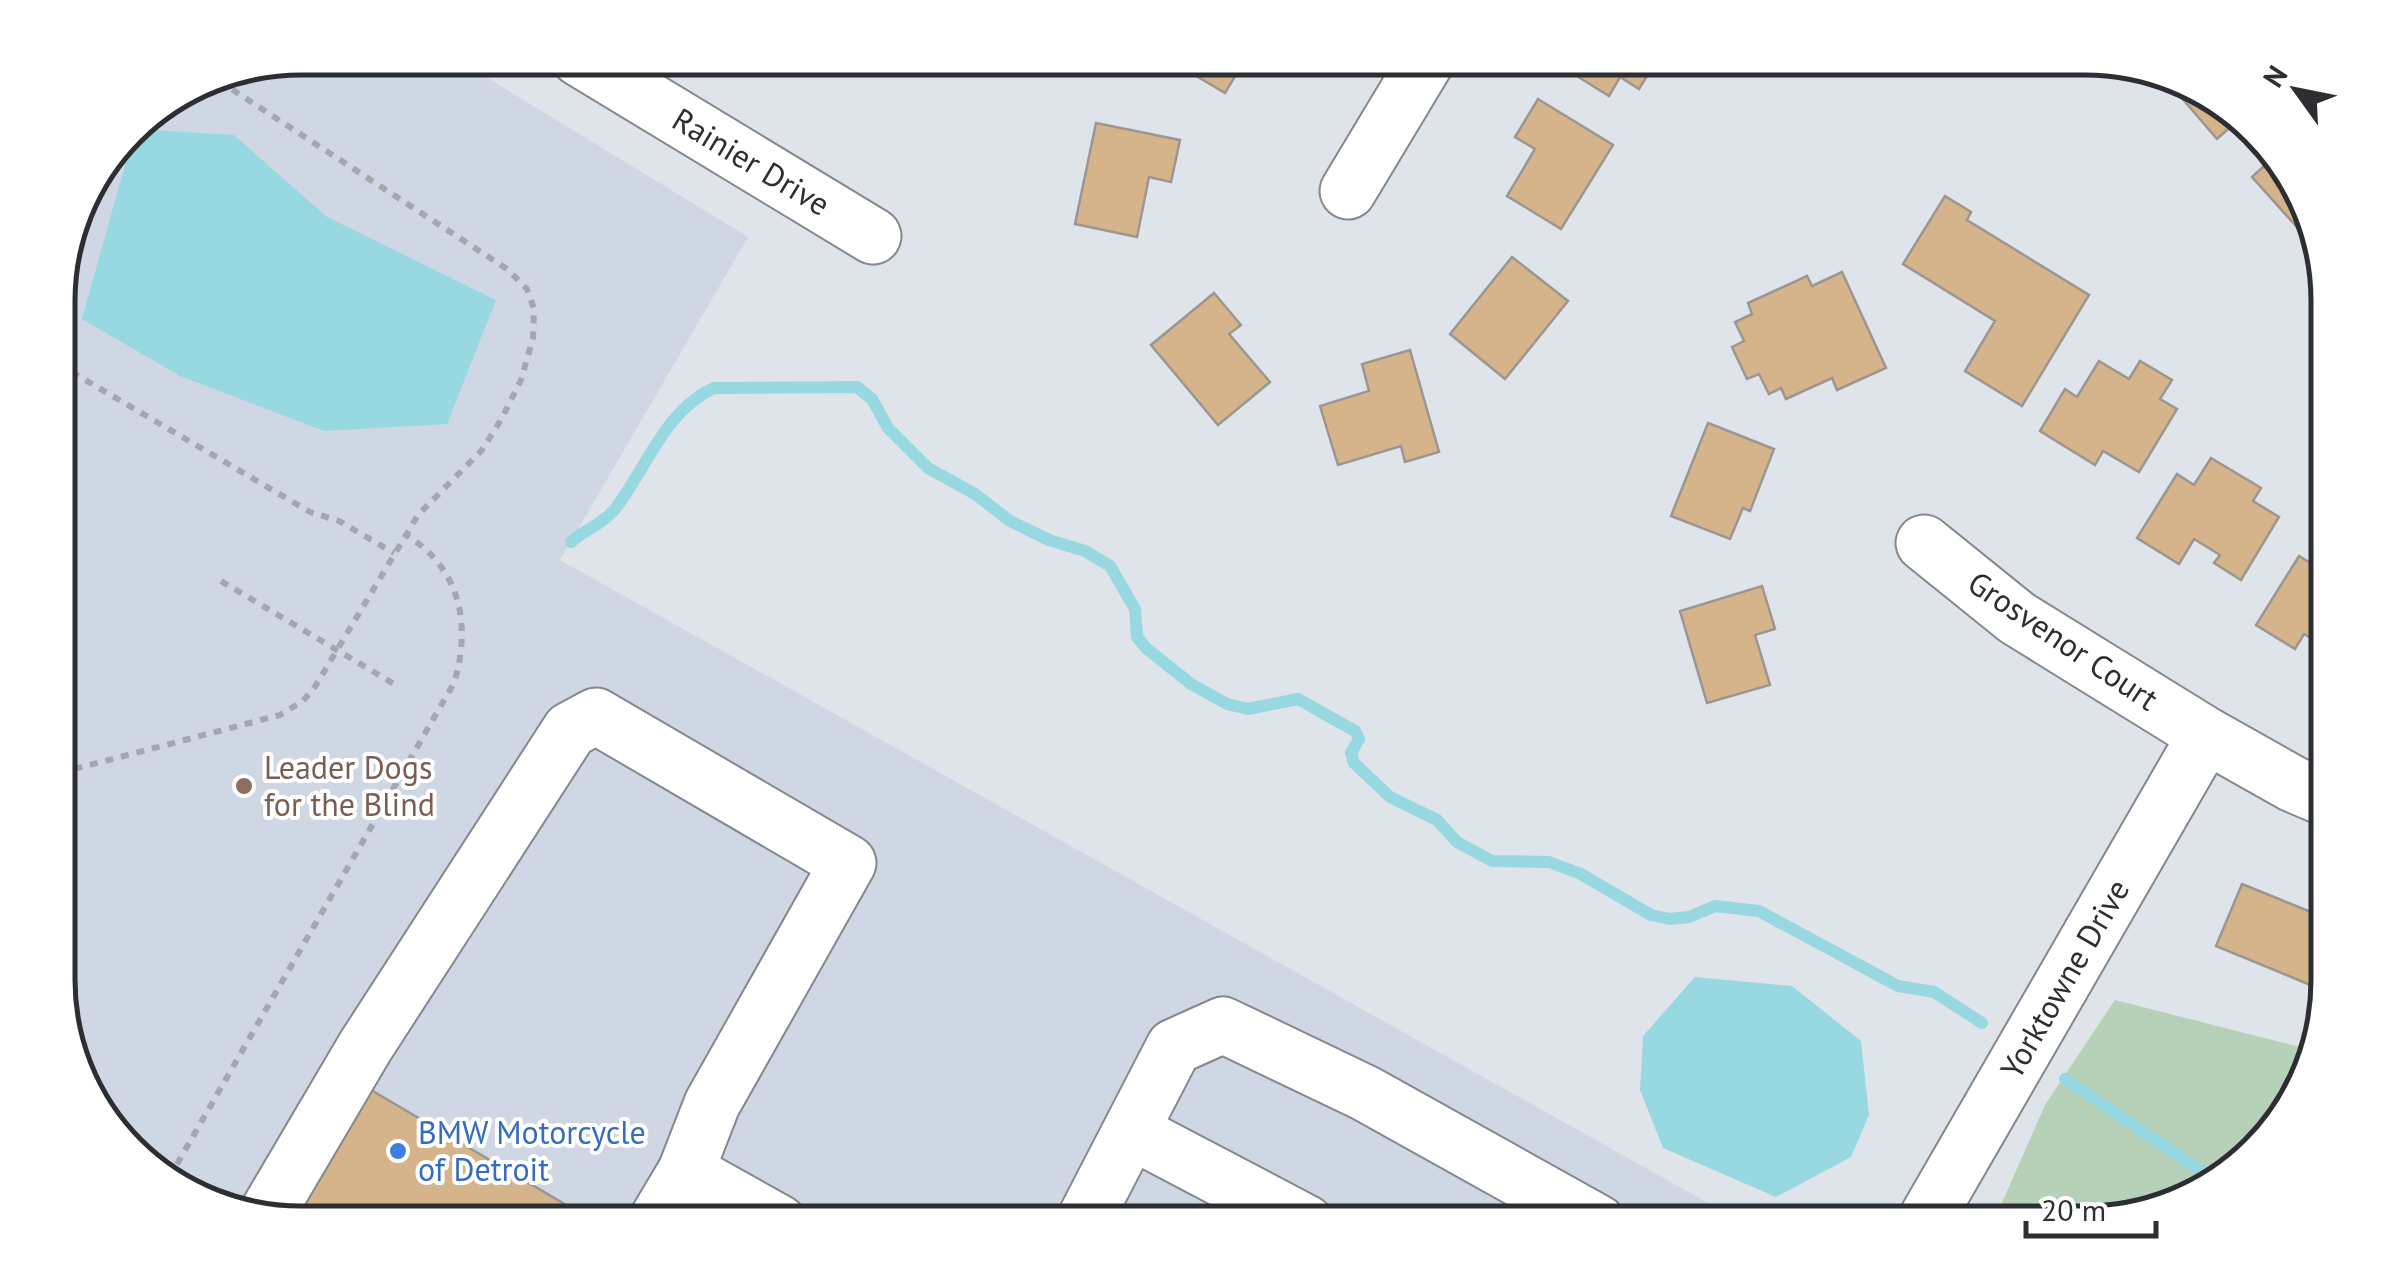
<svg xmlns="http://www.w3.org/2000/svg" width="2386" height="1281" font-family="'PT Sans',sans-serif">
  <rect width="100%" height="100%" fill="#dfe3ea"/>
  <polygon fill="#cfd7e4" points="301,58 455,58 748,237 560,560 1744,1223 301,1223 193,1198 108,1128 60,1012 58,285 83,193 140,118 208,76"/>
  <polygon fill="#b7d0b8" points="2115,1000 2312,1050 2303,1088 2220,1183 2100,1223 1993,1223 2045,1105"/>
  <g fill="#97d8e1">
    <polygon points="135,129 234,135 327,217 496,300 447,424 324,431 180,376 82,319"/>
    <polygon points="1695,977 1792,986 1861,1041 1869,1115 1851,1157 1776,1197 1663,1148 1640,1090 1643,1036"/>
  </g>
  <g fill="none" stroke-linecap="round" stroke-linejoin="round">
    <g stroke="#97d8e1" stroke-width="12">
      <path d="M571,542C585,529 602,525 615,509C646,469 665,410 714,388L857,387L872,399L888,428L928,468L975,494L1010,521L1049,540L1085,551L1110,566L1135,609L1137,637L1146,648L1191,684L1227,704L1248,709L1298,699L1355,731L1359,739L1351,753L1354,763L1390,797L1437,820L1457,842L1492,861L1549,862L1581,874L1651,915L1670,919L1689,917L1715,906L1759,911L1898,986L1934,992L1982,1023"/>
      <polyline points="2065,1079 2219,1183"/>
    </g>
  </g>
  <g fill="#d5b48b" stroke="#9b9690" stroke-width="2.5">
    <polygon points="1166,58 1246,58 1225,93"/>
    <polygon points="1564,58 1658,58 1639,89 1620,77 1609,96 1559,65"/>
    <polygon points="2163,76 2193,83 2237,121 2217,139"/>
    <polygon points="1538,99 1613,145 1561,229 1507,196 1535,149 1515,137"/>
    <polygon points="1096,123 1180,140 1171,182 1149,177 1137,237 1075,224"/>
    <polygon points="2276,155 2287,165 2317,244 2314,246 2252,177"/>
    <polygon points="1945,196 1971,212 1967,220 2089,295 2022,406 1965,371 1995,321 1903,264"/>
    <polygon points="1512,257 1568,301 1505,379 1450,334"/>
    <polygon points="1842,272 1886,368 1837,390 1832,378 1786,399 1781,388 1769,394 1759,374 1747,379 1732,347 1744,341 1735,322 1752,314 1748,303 1807,276 1812,286"/>
    <polygon points="1214,293 1241,325 1229,334 1270,382 1218,425 1151,345"/>
    <polygon points="1410,350 1439,452 1405,462 1401,446 1338,465 1320,406 1369,391 1362,364"/>
    <polygon points="2099,361 2129,379 2140,361 2172,380 2160,399 2177,409 2139,472 2103,451 2095,465 2040,431 2065,389 2077,397"/>
    <polygon points="1708,423 1774,449 1750,511 1743,508 1730,539 1671,516"/>
    <polygon points="2211,458 2261,488 2253,501 2279,517 2241,580 2214,563 2220,555 2194,539 2179,564 2137,538 2177,474 2194,485"/>
    <polygon points="2299,556 2327,573 2328,648 2304,634 2295,649 2256,625"/>
    <polygon points="1762,586 1775,629 1755,635 1770,685 1707,703 1680,611"/>
    <polygon points="2242,884 2328,919 2328,948 2313,986 2216,946"/>
    <polygon points="361,1084 595,1222 301,1224 281,1219"/>
  </g>
  <g fill="none" stroke-linecap="round" stroke-linejoin="round">
    <defs>
      <g id="minor">
        <polyline points="579,58 873,236"/>
        <polyline points="1348,191 1428,58"/>
        <polyline points="1924,543 2017,618 2206,735 2293,784 2328,799"/>
        <polyline points="1131,1131 1306,1223"/>
        <polyline points="686,1171 779,1223"/>
        <polyline points="266,1215 365,1047 570,730 596,716 848,863 712,1104 686,1171 655,1223"/>
        <polyline points="1083,1223 1174,1047 1223,1025 1365,1093 1598,1223"/>
        <polyline points="1924,1223 2206,735"/>
      </g>
    </defs>
    <use href="#minor" stroke="#84888e" stroke-width="59"/>
    <g stroke="#a4a7ad" stroke-width="6" stroke-dasharray="8 8" stroke-linecap="butt">
      <polyline points="58,364 310,512 339,521 394,553"/>
      <polyline points="221,581 394,684"/>
      <polyline points="59,773 280,715 303,701 316,685 418,515 482,450 502,418 521,380 533,338 534,309 527,289 507,269 210,75"/>
      <path d="M169,1178L454,683C472,624 460,568 406,535"/>
    </g>
    <use href="#minor" stroke="#fff" stroke-width="55"/>
  </g>
  <circle fill="#8d6e63" stroke="#fff" stroke-width="4" cx="244" cy="786" r="10"/>
  <circle fill="#3f7fe0" stroke="#fff" stroke-width="4" cx="398" cy="1151" r="10"/>
  <g text-anchor="middle" stroke-width="8" stroke-linejoin="round" paint-order="stroke">
    <g font-size="32" fill="#2d2e31" stroke="#fff">
      <text transform="translate(751 162) rotate(31)" y="11">Rainier Drive</text>
      <text transform="translate(2063 641) rotate(34)" y="11">Grosvenor Court</text>
      <text transform="translate(2065 979) rotate(-60)" y="11">Yorktowne Drive</text>
    </g>
    <g font-size="32" fill="#785e54" stroke="#fff" text-anchor="start">
      <text x="264" y="779">Leader Dogs<tspan x="264" dy="37">for the Blind</tspan></text>
    </g>
    <g font-size="32" fill="#366cbe" stroke="#fff" text-anchor="start">
      <text x="418" y="1144">BMW Motorcycle<tspan x="418" dy="37">of Detroit</tspan></text>
    </g>
  </g>
  <path d="M0 0H2386V1281H0ZM301 75H2085A226 226 0 0 1 2311 301V980A226 226 0 0 1 2085 1206H301A226 226 0 0 1 75 980V301A226 226 0 0 1 301 75Z" fill="#fff" fill-rule="evenodd"/>
  <path fill="none" stroke="#2d2e31" stroke-width="5" d="M301 75H2085A226 226 0 0 1 2311 301V980A226 226 0 0 1 2085 1206H301A226 226 0 0 1 75 980V301A226 226 0 0 1 301 75Z"/>
  <g transform="translate(2296 90) rotate(303)" stroke="#ffffff" stroke-width="8" paint-order="stroke">
  <path d="M0-8L18 38L0 25L-18 38Z" fill="#2d2e31"/>
  <text y="-15" font-size="28" font-weight="bold" text-anchor="middle" fill="#2d2e31">N</text>
  </g>
  <path d="M2026 1221v15h130v-15" fill="none" stroke="#2d2e31" stroke-width="5"/>
  <text x="2041" y="1221" font-size="30" fill="#2d2e31" stroke="#ffffff" stroke-width="8" paint-order="stroke">20 m</text>
</svg>
